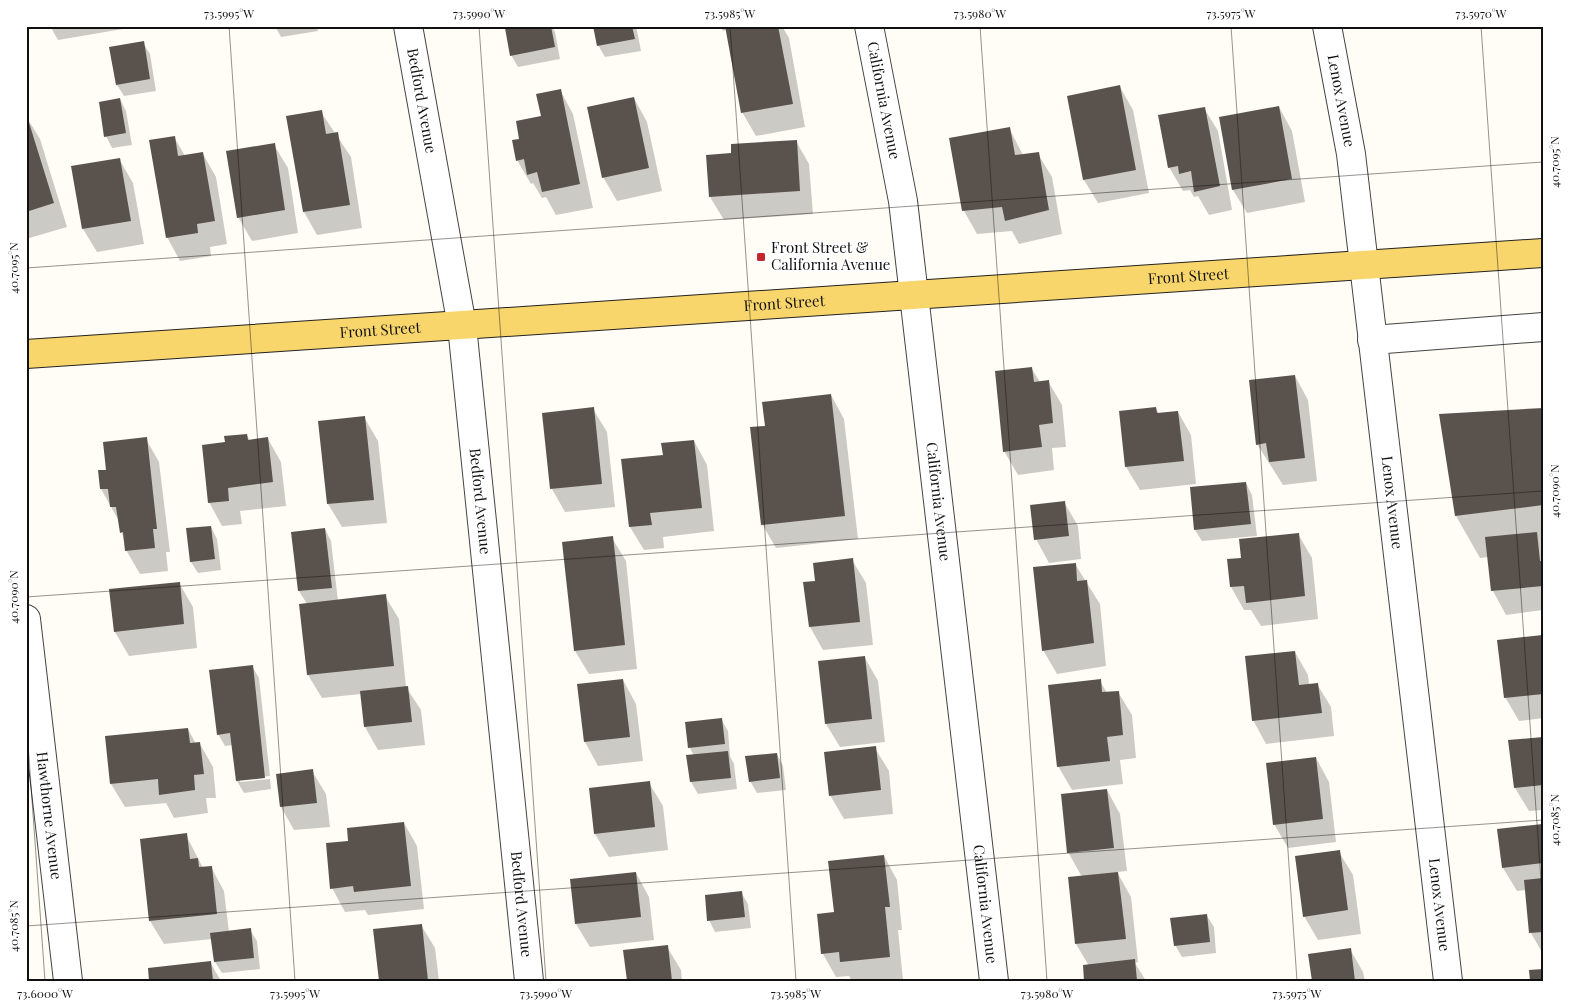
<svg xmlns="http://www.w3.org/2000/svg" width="1569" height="1007" font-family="'Playfair Display',serif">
  <rect width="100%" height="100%" fill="#fffdf5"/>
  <g fill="#0003">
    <polygon points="50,26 123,26 123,29 58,40"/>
    <polygon points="275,26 317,26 318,31 281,37"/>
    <polygon points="519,26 552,26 555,32 560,59 518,67 511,55"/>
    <polygon points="595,26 636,26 641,51 605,57 598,45"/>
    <polygon points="720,26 782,26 789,38 805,127 756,136 742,112 727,30 723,31"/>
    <polygon points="143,43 150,54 156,91 124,96 117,85"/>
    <polygon points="1120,87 1133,110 1149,193 1098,203 1084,180 1069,97"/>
    <polygon points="560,90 573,114 593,208 556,215 546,197 542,198 533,183 531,184 517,160 521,140 542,117"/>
    <polygon points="634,98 647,122 662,191 617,201 603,177"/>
    <polygon points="120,99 126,111 132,145 112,148 106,136"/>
    <polygon points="1279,107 1292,131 1305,202 1247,213 1233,190"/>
    <polygon points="1204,108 1218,131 1232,210 1209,215 1198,196 1194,197 1190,190 1183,191 1169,167"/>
    <polygon points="321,112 351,157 362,228 317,235 304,212 288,117"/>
    <polygon points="26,116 40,139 67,227 26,239"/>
    <polygon points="1009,128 1023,155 1038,154 1052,177 1062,234 1019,244 1012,231 977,234 964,211"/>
    <polygon points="174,137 185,156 203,154 216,177 227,244 210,247 211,256 180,261 167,237"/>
    <polygon points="796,141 809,164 813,214 724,220 710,197 733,155"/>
    <polygon points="274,145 288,168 298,233 252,241 238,217"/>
    <polygon points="119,159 133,183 144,244 97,252 83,229"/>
    <polygon points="1032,369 1040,382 1048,381 1062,405 1066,447 1052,448 1054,470 1018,475 1004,451"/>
    <polygon points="1295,376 1308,400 1317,481 1283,485 1257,444"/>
    <polygon points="831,395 844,419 858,539 776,548 762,524"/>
    <polygon points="1156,408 1159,414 1178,412 1191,435 1196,484 1140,490 1126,467"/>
    <polygon points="593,409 607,432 615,507 565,512 552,489 544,414"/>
    <polygon points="1543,409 1543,610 1506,615 1493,591 1489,557 1480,558 1456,516 1440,415"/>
    <polygon points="364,417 378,441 387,523 342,527 328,504 319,422"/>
    <polygon points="247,435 250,441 268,439 281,462 286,506 240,511 242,524 222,526 209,502 226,443"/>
    <polygon points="146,439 159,462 170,552 166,552 168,571 140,574 126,550 119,521 101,489 107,471"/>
    <polygon points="694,441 707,465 714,531 663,537 664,548 644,550 630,527 622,461 664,456"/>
    <polygon points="1246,483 1252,495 1257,536 1202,541 1195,530"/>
    <polygon points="1064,502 1078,526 1081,559 1049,563 1036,539"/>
    <polygon points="211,527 217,539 221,570 198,573 191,562"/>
    <polygon points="325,529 331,541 338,601 385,596 399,619 406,687 421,710 425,745 378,750 365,727 361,694 322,698 308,675 307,604 299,591 293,533"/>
    <polygon points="1298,534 1312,558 1318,619 1261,626 1251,610 1244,610 1231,587 1228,560 1242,559"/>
    <polygon points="612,538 626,561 637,669 589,674 575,651"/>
    <polygon points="852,560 866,583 873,645 823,650 810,627 805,583 816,582"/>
    <polygon points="1075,564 1100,604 1106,666 1057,674 1043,650"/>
    <polygon points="179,583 193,607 197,648 129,656 115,632 110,590"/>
    <polygon points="1543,637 1543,718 1519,721 1505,697"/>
    <polygon points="1295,652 1308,675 1309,685 1317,684 1331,707 1334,736 1266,744 1253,720"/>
    <polygon points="865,658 878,681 885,742 840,747 826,724 819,662"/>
    <polygon points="252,666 259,678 270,776 240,780 240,782 270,779 271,789 244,793 237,781 233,745 225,746 218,734"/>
    <polygon points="623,680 636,704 643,761 598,766 585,742 578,685"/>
    <polygon points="1100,681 1107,693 1118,692 1132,715 1136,758 1120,760 1123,784 1072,790 1058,766"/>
    <polygon points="721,719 728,731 730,756 734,764 737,789 698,794 691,782 688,756 694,756 690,748 686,723"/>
    <polygon points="188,729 196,744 200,744 213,767 216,798 206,798 208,813 174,818 166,803 125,807 111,784"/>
    <polygon points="1543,738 1543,810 1529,811 1515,788"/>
    <polygon points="875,748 889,771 893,814 844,819 830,795"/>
    <polygon points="777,754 783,766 786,790 757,793 750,781"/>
    <polygon points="1316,758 1329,782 1336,842 1288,848 1274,824"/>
    <polygon points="312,771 326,794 330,827 294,830 281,807"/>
    <polygon points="649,783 663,806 668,850 609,857 595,834"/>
    <polygon points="1107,790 1120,814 1127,871 1117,872 1131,897 1138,962 1135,963 1146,981 1086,981 1089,966 1076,944 1069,878 1082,877 1068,852"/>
    <polygon points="404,823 417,846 424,909 368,915 365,910 345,912 332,888 349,842"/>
    <polygon points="1543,825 1543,954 1531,933 1526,890 1517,891 1503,868"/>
    <polygon points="186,835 203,868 211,867 224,891 229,932 250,930 257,941 260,969 222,973 215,962 212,939 164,944 150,921"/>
    <polygon points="1339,852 1353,875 1361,934 1318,940 1304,916"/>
    <polygon points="884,856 897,880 902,930 898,930 903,980 852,981 849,976 836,977 823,954 819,915 835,913"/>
    <polygon points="636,873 649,897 654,940 590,947 576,924"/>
    <polygon points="741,892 748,904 751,928 715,932 709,920"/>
    <polygon points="1207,916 1214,927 1216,953 1182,957 1175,945"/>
    <polygon points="421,925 435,948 439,981 380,981"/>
    <polygon points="667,947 681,970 682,981 628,981"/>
    <polygon points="1350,949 1363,972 1365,981 1313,981"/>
    <polygon points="210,962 221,981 150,981"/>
  </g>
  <g fill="#5a524d">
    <polygon points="513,26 551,26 555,47 510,56 505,28"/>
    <polygon points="593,26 632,26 635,39 597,46"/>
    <polygon points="725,26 778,26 793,104 741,113"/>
    <polygon points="144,41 150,79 116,85 109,47"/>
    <polygon points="1120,85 1136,170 1083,180 1067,96"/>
    <polygon points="561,89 580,184 542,192 537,172 527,175 524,159 516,161 512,140 519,139 516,121 541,116 536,94"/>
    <polygon points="634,97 649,168 602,178 587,107"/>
    <polygon points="120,98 126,133 104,137 99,102"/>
    <polygon points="1279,106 1292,179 1232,190 1219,117"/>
    <polygon points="1205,107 1220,186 1194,192 1191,171 1179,174 1178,166 1168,168 1158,115"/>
    <polygon points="322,110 326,134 338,132 350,205 303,212 286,116"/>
    <polygon points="26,113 54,203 26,212"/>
    <polygon points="1010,127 1015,155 1039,152 1049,210 1005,221 1002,207 962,211 949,138"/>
    <polygon points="175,136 178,156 203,152 215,221 197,224 198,233 166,238 149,140"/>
    <polygon points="797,140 800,191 709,197 706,155 731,153 731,144"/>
    <polygon points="275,143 285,210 237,218 226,151"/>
    <polygon points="120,158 131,221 82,229 71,166"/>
    <polygon points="1032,367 1034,382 1049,380 1053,423 1039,425 1042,447 1003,452 995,371"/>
    <polygon points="1295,375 1305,458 1269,462 1266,443 1256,445 1249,380"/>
    <polygon points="831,394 845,516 761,525 750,427 765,426 762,402"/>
    <polygon points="594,407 602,484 550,489 542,413"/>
    <polygon points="1156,407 1157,413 1178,411 1184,461 1125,467 1119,411"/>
    <polygon points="1543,408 1543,505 1455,516 1439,414"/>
    <polygon points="365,416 374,500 327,504 318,421"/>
    <polygon points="247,434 248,440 268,437 273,482 228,488 229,501 208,503 202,445 225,442 224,436"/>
    <polygon points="147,437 157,529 153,529 155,548 125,551 123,532 120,533 116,507 110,507 108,489 100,489 98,470 106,470 103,442"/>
    <polygon points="694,440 702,508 650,513 652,525 629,527 621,459 663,455 661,443"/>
    <polygon points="1246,482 1251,524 1194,530 1190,487"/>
    <polygon points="1065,501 1069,536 1034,540 1030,505"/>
    <polygon points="211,526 215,559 190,562 186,528"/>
    <polygon points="325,528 332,588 298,591 291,532"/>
    <polygon points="1537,532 1540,561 1543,561 1543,586 1491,591 1485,537"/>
    <polygon points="1299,533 1305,596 1246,603 1244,586 1230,587 1227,559 1241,558 1239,539"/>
    <polygon points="613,536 625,645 574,651 562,542"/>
    <polygon points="853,558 860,622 809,627 803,582 815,581 813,563"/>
    <polygon points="1076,563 1077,581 1087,580 1094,643 1042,651 1033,567"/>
    <polygon points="180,582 184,624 114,632 109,589"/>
    <polygon points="386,594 394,666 307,675 299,604"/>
    <polygon points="1543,635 1543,694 1504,698 1497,640"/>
    <polygon points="1295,651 1299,685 1318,683 1322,713 1252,721 1245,656"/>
    <polygon points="865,656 872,719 825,724 818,661"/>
    <polygon points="253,665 265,778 236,781 230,733 217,735 209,670"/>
    <polygon points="623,679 630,737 584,742 577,684"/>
    <polygon points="1101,679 1102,692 1119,691 1123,735 1107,737 1110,761 1057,767 1048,685"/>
    <polygon points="408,686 412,722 364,727 360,691"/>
    <polygon points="722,718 725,744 688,748 685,722"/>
    <polygon points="188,728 190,743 200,742 204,774 194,775 195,790 159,795 158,779 110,784 105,736"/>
    <polygon points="1543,737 1543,785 1514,788 1508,740"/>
    <polygon points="876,746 881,790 829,796 824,752"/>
    <polygon points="728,751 731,778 690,782 686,755"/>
    <polygon points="777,753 780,778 749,782 745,756"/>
    <polygon points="1316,757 1323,819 1273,825 1266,763"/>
    <polygon points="313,769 317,803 280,807 276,774"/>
    <polygon points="650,781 655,827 594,834 589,788"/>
    <polygon points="1107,789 1114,848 1067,853 1061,794"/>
    <polygon points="404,822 411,886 354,892 353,886 330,889 326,843 348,841 347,828"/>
    <polygon points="1543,824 1543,863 1502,868 1497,829"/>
    <polygon points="187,833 190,859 198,858 199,867 212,866 217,914 149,921 140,839"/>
    <polygon points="1340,850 1348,910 1303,917 1295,856"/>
    <polygon points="884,855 890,907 885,907 890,957 840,962 839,952 821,954 817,914 834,912 828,861"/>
    <polygon points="636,872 641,917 575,924 570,879"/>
    <polygon points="1118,872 1126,939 1075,944 1068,877"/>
    <polygon points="1543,878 1543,932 1529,933 1524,880"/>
    <polygon points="742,891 745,917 707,921 705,895"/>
    <polygon points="1207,914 1210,942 1174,946 1170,918"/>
    <polygon points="422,924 428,981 379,981 373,929"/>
    <polygon points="251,928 254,958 214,962 210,933"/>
    <polygon points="668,945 672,981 627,981 623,950"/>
    <polygon points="1351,948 1355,981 1312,981 1308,954"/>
    <polygon points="1135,959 1137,981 1084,981 1083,965"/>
    <polygon points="211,961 213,981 149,981 148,968"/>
    <polygon points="1543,969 1543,981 1530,981 1529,970"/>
  </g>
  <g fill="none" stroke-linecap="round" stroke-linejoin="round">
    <defs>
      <g id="minor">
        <path id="s1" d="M408,26L462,326L529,981"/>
        <path id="s2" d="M869,26L903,201L994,981"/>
        <path id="s3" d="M1327,26L1351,154L1448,981"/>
        <polyline points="1372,340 1543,327"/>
        <path id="s4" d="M26,619L68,981"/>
      </g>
      <g id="major">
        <path id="s5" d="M26,354L1543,253"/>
      </g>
    </defs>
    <use href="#minor" stroke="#444" stroke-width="30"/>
    <use href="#major" stroke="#222" stroke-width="30"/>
    <use href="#minor" stroke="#fff" stroke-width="28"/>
    <use href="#major" stroke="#f9d66b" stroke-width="28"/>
  </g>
  <path fill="none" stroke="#111" stroke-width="1" stroke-opacity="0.45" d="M229,26L295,981M479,26L546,981M730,26L796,981M980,26L1047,981M1231,26L1297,981M1481,26L1543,909M26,268L1543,162M26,597L1543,491M26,716L45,981M26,926L1543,820"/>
  <rect fill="#c4262e" stroke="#fff" stroke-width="2" x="756" y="252" width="10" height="10" rx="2.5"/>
  <g text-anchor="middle" stroke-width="5" stroke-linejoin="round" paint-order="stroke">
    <g font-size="15" fill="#111" stroke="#fff">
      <text dy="5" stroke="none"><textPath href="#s1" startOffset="76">Bedford Avenue</textPath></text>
      <text dy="5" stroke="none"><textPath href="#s2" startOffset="76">California Avenue</textPath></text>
      <text dy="5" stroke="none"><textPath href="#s3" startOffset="76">Lenox Avenue</textPath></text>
      <text dy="5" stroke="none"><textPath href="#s5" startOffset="1165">Front Street</textPath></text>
      <text dy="5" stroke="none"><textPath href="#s5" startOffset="760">Front Street</textPath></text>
      <text dy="5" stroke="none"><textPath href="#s5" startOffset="355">Front Street</textPath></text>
      <text dy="5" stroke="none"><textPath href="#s1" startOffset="481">Bedford Avenue</textPath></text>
      <text dy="5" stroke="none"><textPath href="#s2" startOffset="481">California Avenue</textPath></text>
      <text dy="5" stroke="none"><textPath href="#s3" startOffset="481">Lenox Avenue</textPath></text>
      <text dy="5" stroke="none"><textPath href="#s4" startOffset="198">Hawthorne Avenue</textPath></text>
      <text dy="5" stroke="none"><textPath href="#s1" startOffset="886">Bedford Avenue</textPath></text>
      <text dy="5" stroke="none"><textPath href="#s2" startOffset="886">California Avenue</textPath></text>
      <text dy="5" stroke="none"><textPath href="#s3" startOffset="886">Lenox Avenue</textPath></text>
    </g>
    <g font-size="15" fill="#111" stroke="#fff" text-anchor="start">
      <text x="771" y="253">Front Street &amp;<tspan x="771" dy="17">California Avenue</tspan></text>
    </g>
  </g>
  <rect width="1569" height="1007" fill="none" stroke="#ffffff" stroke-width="55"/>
  <rect x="28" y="28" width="1514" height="952" fill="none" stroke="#111" stroke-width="2"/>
  <g font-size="12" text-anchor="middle" fill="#111">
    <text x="229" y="18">73.5995°W</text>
    <text x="479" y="18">73.5990°W</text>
    <text x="730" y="18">73.5985°W</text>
    <text x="980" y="18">73.5980°W</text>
    <text x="1231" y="18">73.5975°W</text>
    <text x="1481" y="18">73.5970°W</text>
    <text transform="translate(1555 162) rotate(-90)" y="4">40.7095°N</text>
    <text transform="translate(14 268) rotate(-90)" y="4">40.7095°N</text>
    <text transform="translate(1555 491) rotate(-90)" y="4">40.7090°N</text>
    <text transform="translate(14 597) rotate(-90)" y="4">40.7090°N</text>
    <text transform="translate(1555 820) rotate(-90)" y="4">40.7085°N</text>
    <text transform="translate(14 926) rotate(-90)" y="4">40.7085°N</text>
    <text x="45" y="998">73.6000°W</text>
    <text x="295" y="998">73.5995°W</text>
    <text x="546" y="998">73.5990°W</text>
    <text x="796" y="998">73.5985°W</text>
    <text x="1047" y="998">73.5980°W</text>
    <text x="1297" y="998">73.5975°W</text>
  </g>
</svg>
